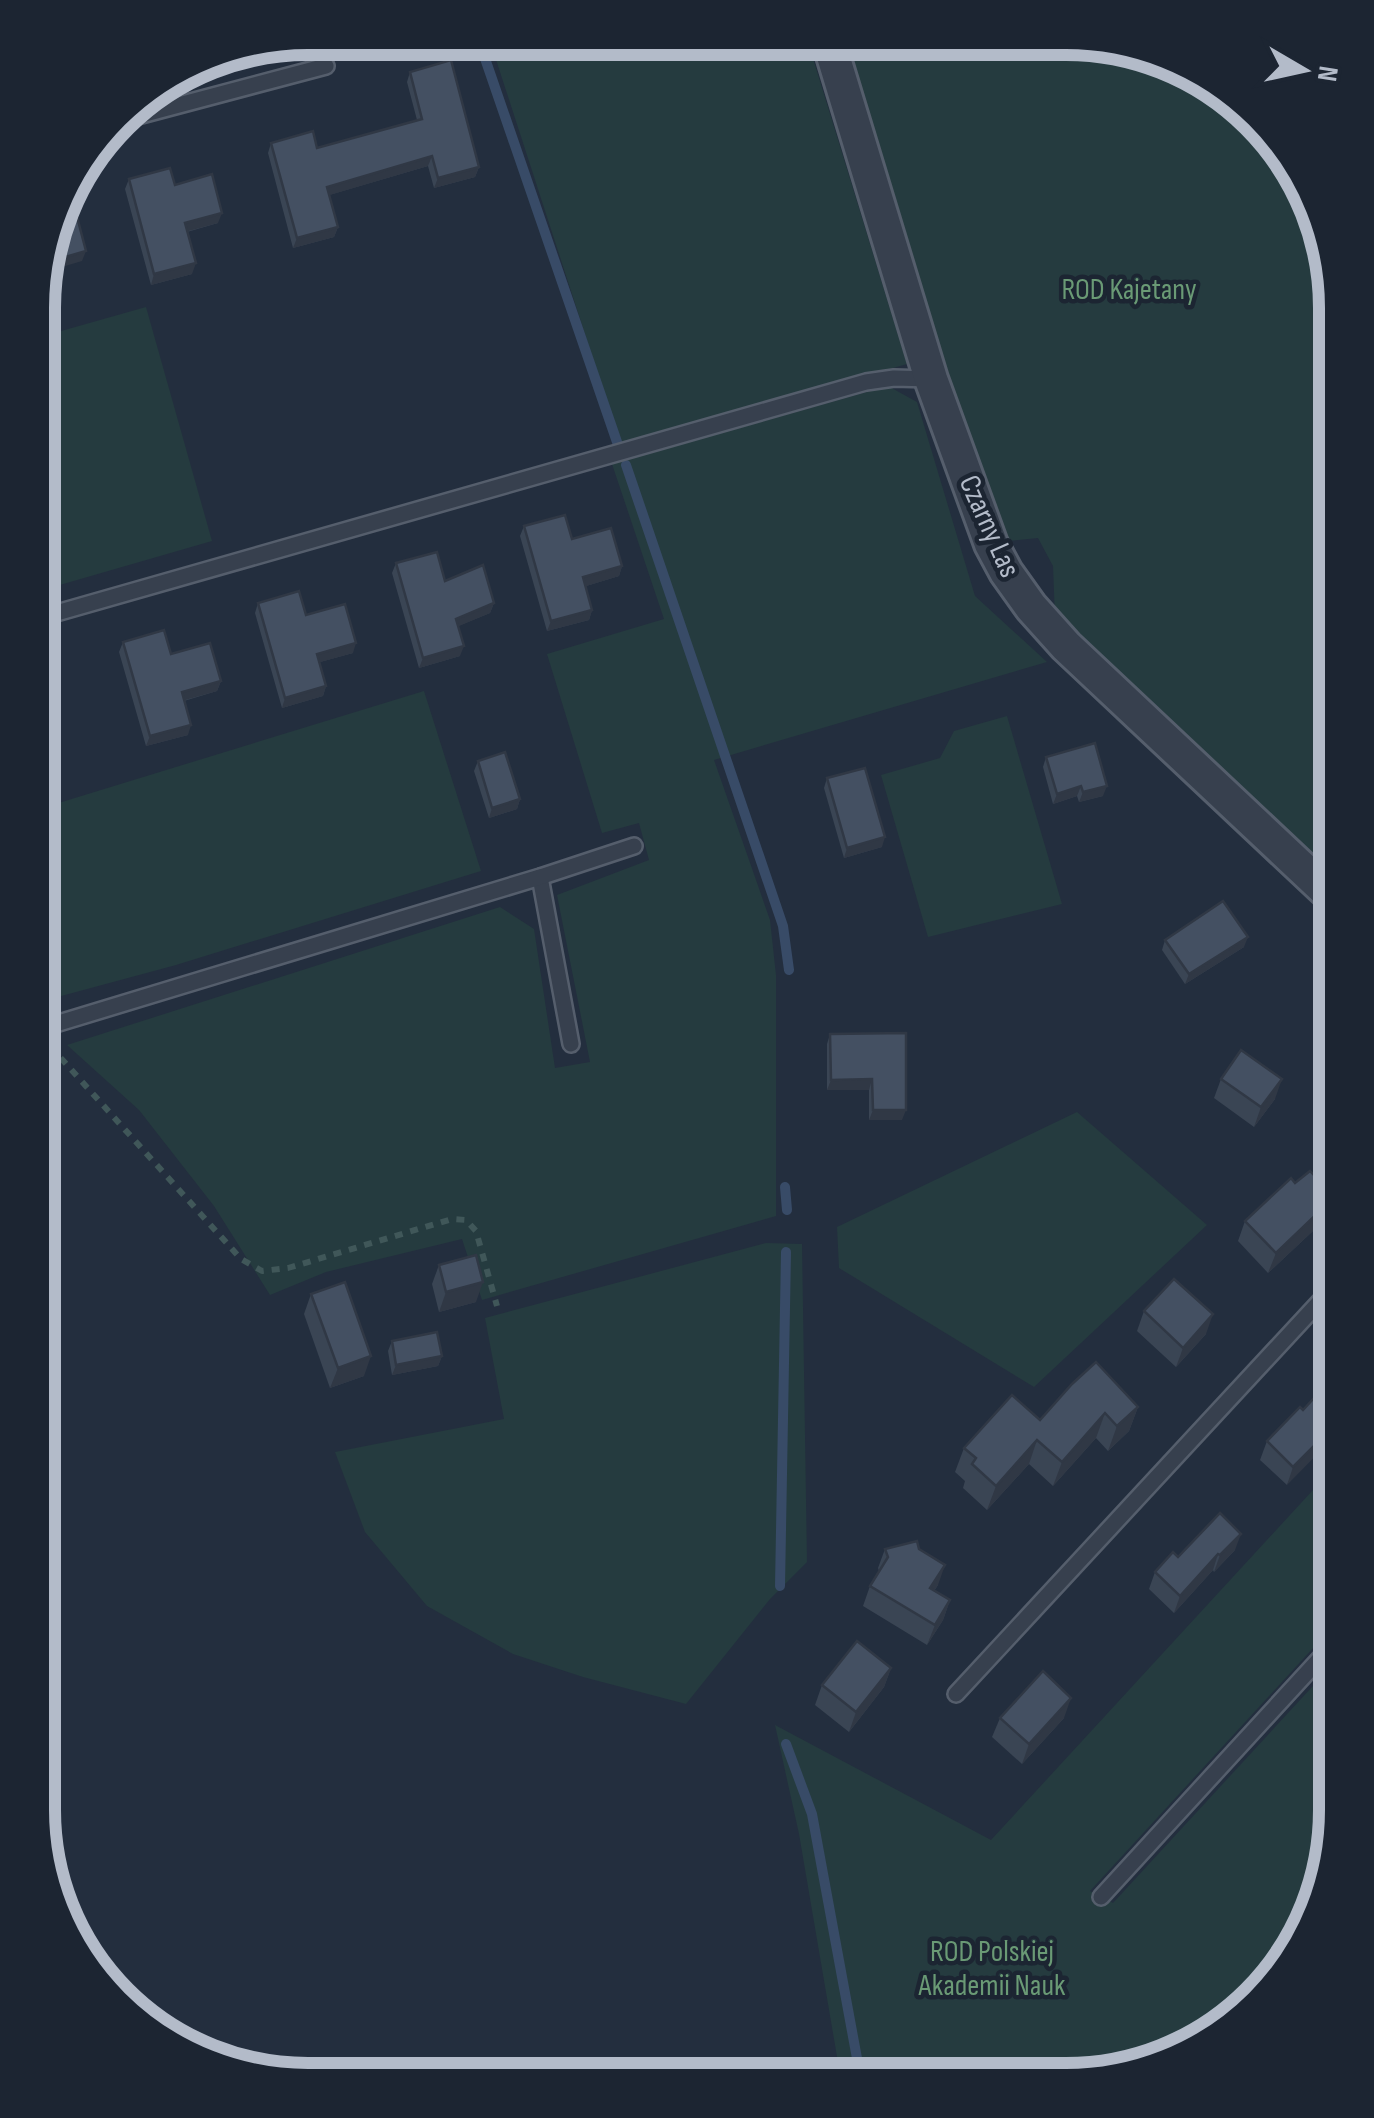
<svg xmlns="http://www.w3.org/2000/svg" width="1374" height="2118" font-family="'Sofia Sans Condensed',sans-serif">
  <rect width="100%" height="100%" fill="#232e3e"/>
  <g fill="#253b3f">
    <polygon points="489,38 807,39 907,364 621,445"/>
    <polygon points="847,39 1102,40 1230,93 1316,204 1336,308 1336,875 1055,618 1053,566 1038,538 1000,542 883,170"/>
    <polygon points="146,307 212,541 39,591 40,337"/>
    <polygon points="888,386 917,402 975,596 1047,662 714,760 770,920 776,975 776,1216 482,1300 462,1239 326,1272 270,1295 214,1206 139,1110 67,1045 500,907 534,929 555,1068 590,1062 557,895 649,860 639,823 602,833 547,654 664,619 612,464"/>
    <polygon points="424,691 481,871 176,965 39,1002 39,809"/>
    <polygon points="1007,716 1062,904 928,937 881,775 940,758 954,731"/>
    <polygon points="1077,1112 1207,1225 1034,1387 839,1268 837,1227"/>
    <polygon points="766,1243 802,1244 807,1562 770,1599 686,1704 583,1677 513,1654 427,1606 365,1532 335,1452 504,1419 485,1318"/>
    <polygon points="1336,1465 1336,1623 1090,1891 1113,1903 1336,1661 1336,1828 1291,1961 1170,2060 1067,2080 841,2080 799,1834 775,1725 991,1840"/>
  </g>
  <g fill="none" stroke-linecap="round" stroke-linejoin="round">
    <g stroke="#384b67" stroke-width="10">
      <polyline points="478,38 617,442"/>
      <polyline points="626,465 783,926 789,970"/>
      <polyline points="785,1187 787,1210"/>
      <polyline points="780,1586 786,1252"/>
      <polyline points="786,1744 812,1814 861,2080"/>
    </g>
    <defs>
      <g id="service">
        <polyline points="115,122 326,66"/>
        <polyline points="39,618 866,382 894,378 931,379"/>
        <polyline points="540,877 571,1044"/>
        <polyline points="39,1029 540,877 634,846"/>
        <polyline points="956,1694 1336,1284"/>
        <polyline points="1101,1897 1336,1641"/>
      </g>
      <polyline id="minor" points="828,39 931,379 991,544 1006,572 1031,607 1066,646 1336,900"/>
    </defs>
    <use href="#service" stroke="#555e6c" stroke-width="20"/>
    <use href="#minor" stroke="#555e6c" stroke-width="38"/>
    <polyline stroke="#405759" stroke-width="6" stroke-dasharray="8 8" stroke-linecap="butt" points="50,1046 241,1259 262,1271 288,1268 452,1219 466,1220 476,1231 497,1306"/>
    <use href="#service" stroke="#37404e" stroke-width="15"/>
    <use href="#minor" stroke="#37404e" stroke-width="32"/>
  </g>
  <g fill="#3a4554">
    <polygon points="410,72 479,167 475,177 434,188 428,166 329,195 338,227 334,237 293,248 268,153 271,143 317,148 417,120 407,82"/>
    <polygon points="129,179 175,185 218,223 187,232 192,274 151,285 125,189"/>
    <polygon points="524,526 572,539 622,566 619,576 586,586 592,610 589,620 547,631 520,536"/>
    <polygon points="396,563 445,581 494,603 490,613 458,626 460,656 419,668 392,573"/>
    <polygon points="258,603 353,653 320,662 326,686 323,696 282,708 255,613"/>
    <polygon points="123,642 171,654 221,681 217,691 184,701 188,735 146,746 119,652"/>
    <polygon points="1046,757 1103,796 1079,802 1077,796 1053,804 1043,767"/>
    <polygon points="478,761 520,799 517,809 489,818 474,771"/>
    <polygon points="827,778 882,847 844,858 824,788"/>
    <polygon points="1165,940 1244,947 1185,984 1162,950"/>
    <polygon points="906,1033 902,1120 869,1120 869,1090 827,1090 827,1044 830,1034"/>
    <polygon points="1221,1079 1275,1099 1254,1127 1214,1098"/>
    <polygon points="1295,1183 1332,1194 1324,1214 1317,1221 1314,1230 1268,1273 1238,1241 1245,1221"/>
    <polygon points="439,1265 476,1302 439,1312 432,1284"/>
    <polygon points="311,1294 364,1376 330,1388 304,1314"/>
    <polygon points="1144,1311 1206,1334 1176,1367 1137,1331"/>
    <polygon points="392,1341 442,1356 438,1366 392,1375 388,1351"/>
    <polygon points="1336,1374 1287,1485 1260,1460 1267,1441 1303,1410"/>
    <polygon points="1138,1407 1129,1431 1108,1451 1096,1438 1053,1486 1029,1464 987,1510 963,1488 965,1481 955,1472 964,1448 1040,1420"/>
    <polygon points="885,1549 919,1549 938,1585 934,1591 950,1600 943,1620 927,1645 863,1606 870,1586 879,1571 878,1568"/>
    <polygon points="1235,1550 1214,1572 1213,1570 1174,1613 1149,1589 1155,1572 1178,1557"/>
    <polygon points="891,1668 884,1687 849,1732 815,1705 822,1685"/>
    <polygon points="1000,1718 1064,1718 1022,1764 992,1737"/>
  </g>
  <g fill="#303845">
    <polygon points="432,156 428,166 323,197 327,187"/>
    <polygon points="479,167 475,177 434,188 438,178"/>
    <polygon points="222,213 218,223 181,233 185,223"/>
    <polygon points="338,227 334,237 293,248 297,238"/>
    <polygon points="86,251 82,261 45,272 48,262"/>
    <polygon points="196,263 192,274 151,285 154,274"/>
    <polygon points="59,302 56,312 40,316 40,307"/>
    <polygon points="622,566 619,576 580,588 583,577"/>
    <polygon points="494,603 490,613 452,629 456,619"/>
    <polygon points="592,610 589,620 547,631 551,621"/>
    <polygon points="356,643 353,653 313,664 317,654"/>
    <polygon points="464,646 460,656 419,668 423,658"/>
    <polygon points="221,681 217,691 178,702 182,692"/>
    <polygon points="326,686 323,696 282,708 285,698"/>
    <polygon points="191,725 188,735 146,746 150,736"/>
    <polygon points="1081,786 1077,796 1053,804 1057,794"/>
    <polygon points="1107,786 1103,796 1079,802 1083,792"/>
    <polygon points="520,799 517,809 489,818 492,808"/>
    <polygon points="885,837 882,847 844,858 847,848"/>
    <polygon points="1248,937 1244,947 1185,984 1189,974"/>
    <polygon points="872,1079 869,1090 827,1090 831,1080"/>
    <polygon points="1282,1079 1275,1099 1254,1127 1261,1107"/>
    <polygon points="873,1110 906,1110 902,1120 869,1120"/>
    <polygon points="1332,1194 1324,1214 1317,1221 1314,1230 1268,1273 1276,1253"/>
    <polygon points="483,1282 476,1302 439,1312 446,1292"/>
    <polygon points="1213,1314 1206,1334 1176,1367 1183,1348"/>
    <polygon points="371,1356 364,1376 330,1388 338,1368"/>
    <polygon points="442,1356 438,1366 392,1375 396,1365"/>
    <polygon points="1138,1407 1129,1431 1108,1451 1117,1426"/>
    <polygon points="1105,1413 1096,1438 1053,1486 1062,1462"/>
    <polygon points="1336,1424 1336,1435 1287,1485 1293,1467"/>
    <polygon points="1037,1440 1029,1464 987,1510 996,1486"/>
    <polygon points="1241,1534 1235,1550 1214,1572 1220,1555"/>
    <polygon points="1218,1554 1213,1570 1174,1613 1180,1596"/>
    <polygon points="945,1565 938,1585 922,1608 930,1588"/>
    <polygon points="950,1600 943,1620 927,1645 935,1625"/>
    <polygon points="891,1668 884,1687 849,1732 856,1712"/>
    <polygon points="1071,1698 1064,1718 1022,1764 1029,1744"/>
  </g>
  <g fill="#445062" stroke="#303845" stroke-width="2.5">
    <polygon points="451,60 479,167 438,178 432,156 327,187 338,227 297,238 271,143 313,131 317,148 422,119 410,72"/>
    <polygon points="170,168 175,185 212,174 222,213 185,223 196,263 154,274 129,179"/>
    <polygon points="76,213 86,251 48,262 59,302 40,307 40,272 58,218"/>
    <polygon points="565,515 572,539 611,528 622,566 583,577 592,610 551,621 524,526"/>
    <polygon points="437,552 445,581 483,565 494,603 456,619 464,646 423,658 396,563"/>
    <polygon points="299,591 306,615 345,604 356,643 317,654 326,686 285,698 258,603"/>
    <polygon points="164,630 171,654 210,643 221,681 182,692 191,725 150,736 123,642"/>
    <polygon points="1095,743 1107,786 1083,792 1081,786 1057,794 1046,757"/>
    <polygon points="505,752 520,799 492,808 478,761"/>
    <polygon points="865,768 885,837 847,848 827,778"/>
    <polygon points="1223,901 1248,937 1189,974 1165,940"/>
    <polygon points="906,1033 906,1110 873,1110 872,1079 831,1080 830,1034"/>
    <polygon points="1241,1050 1282,1079 1261,1107 1221,1079"/>
    <polygon points="1310,1171 1332,1194 1318,1207 1321,1210 1276,1253 1245,1221 1291,1178 1295,1183"/>
    <polygon points="476,1255 483,1282 446,1292 439,1265"/>
    <polygon points="1174,1279 1213,1314 1183,1348 1144,1311"/>
    <polygon points="345,1282 371,1356 338,1368 311,1294"/>
    <polygon points="437,1332 442,1356 396,1365 392,1341"/>
    <polygon points="1096,1362 1138,1407 1117,1426 1105,1413 1062,1462 1037,1440 996,1486 972,1464 976,1458 964,1448 1012,1395 1040,1420 1072,1384"/>
    <polygon points="1336,1374 1336,1424 1293,1467 1267,1441 1300,1407 1303,1410"/>
    <polygon points="1220,1513 1241,1534 1220,1555 1218,1554 1180,1596 1155,1572 1173,1552 1178,1557"/>
    <polygon points="917,1541 919,1549 945,1565 930,1588 950,1600 935,1625 870,1586 888,1557 885,1549"/>
    <polygon points="857,1641 891,1668 856,1712 822,1685"/>
    <polygon points="1043,1671 1071,1698 1029,1744 1000,1718"/>
  </g>
  <g text-anchor="middle" stroke-width="9" stroke-linejoin="round" paint-order="stroke">
    <g font-size="30" fill="#6a9a75" stroke="#1c2532">
      <text x="1129" y="299">ROD Kajetany</text>
      <text x="992" y="1961">ROD Polskiej<tspan x="992" dy="34">Akademii Nauk</tspan></text>
    </g>
    <g font-size="30" fill="#b3bbc9" stroke="#1c2532">
      <text transform="translate(990 526) rotate(66)" y="10">Czarny Las</text>
    </g>
  </g>
  <path d="M0 0H1374V2118H0ZM308 55H1066A253 253 0 0 1 1319 308V1810A253 253 0 0 1 1066 2063H308A253 253 0 0 1 55 1810V308A253 253 0 0 1 308 55Z" fill="#1c2532" fill-rule="evenodd"/>
  <path fill="none" stroke="#b3bbc9" stroke-width="12" d="M308 55H1066A253 253 0 0 1 1319 308V1810A253 253 0 0 1 1066 2063H308A253 253 0 0 1 55 1810V308A253 253 0 0 1 308 55Z"/>
  <g transform="translate(1304 70) rotate(99)" stroke="#1c2532" stroke-width="8" paint-order="stroke">
  <path d="M0-8L18 38L0 25L-18 38Z" fill="#b3bbc9"/>
  <text y="-15" font-size="28" font-weight="bold" text-anchor="middle" fill="#b3bbc9">N</text>
  </g>
</svg>
